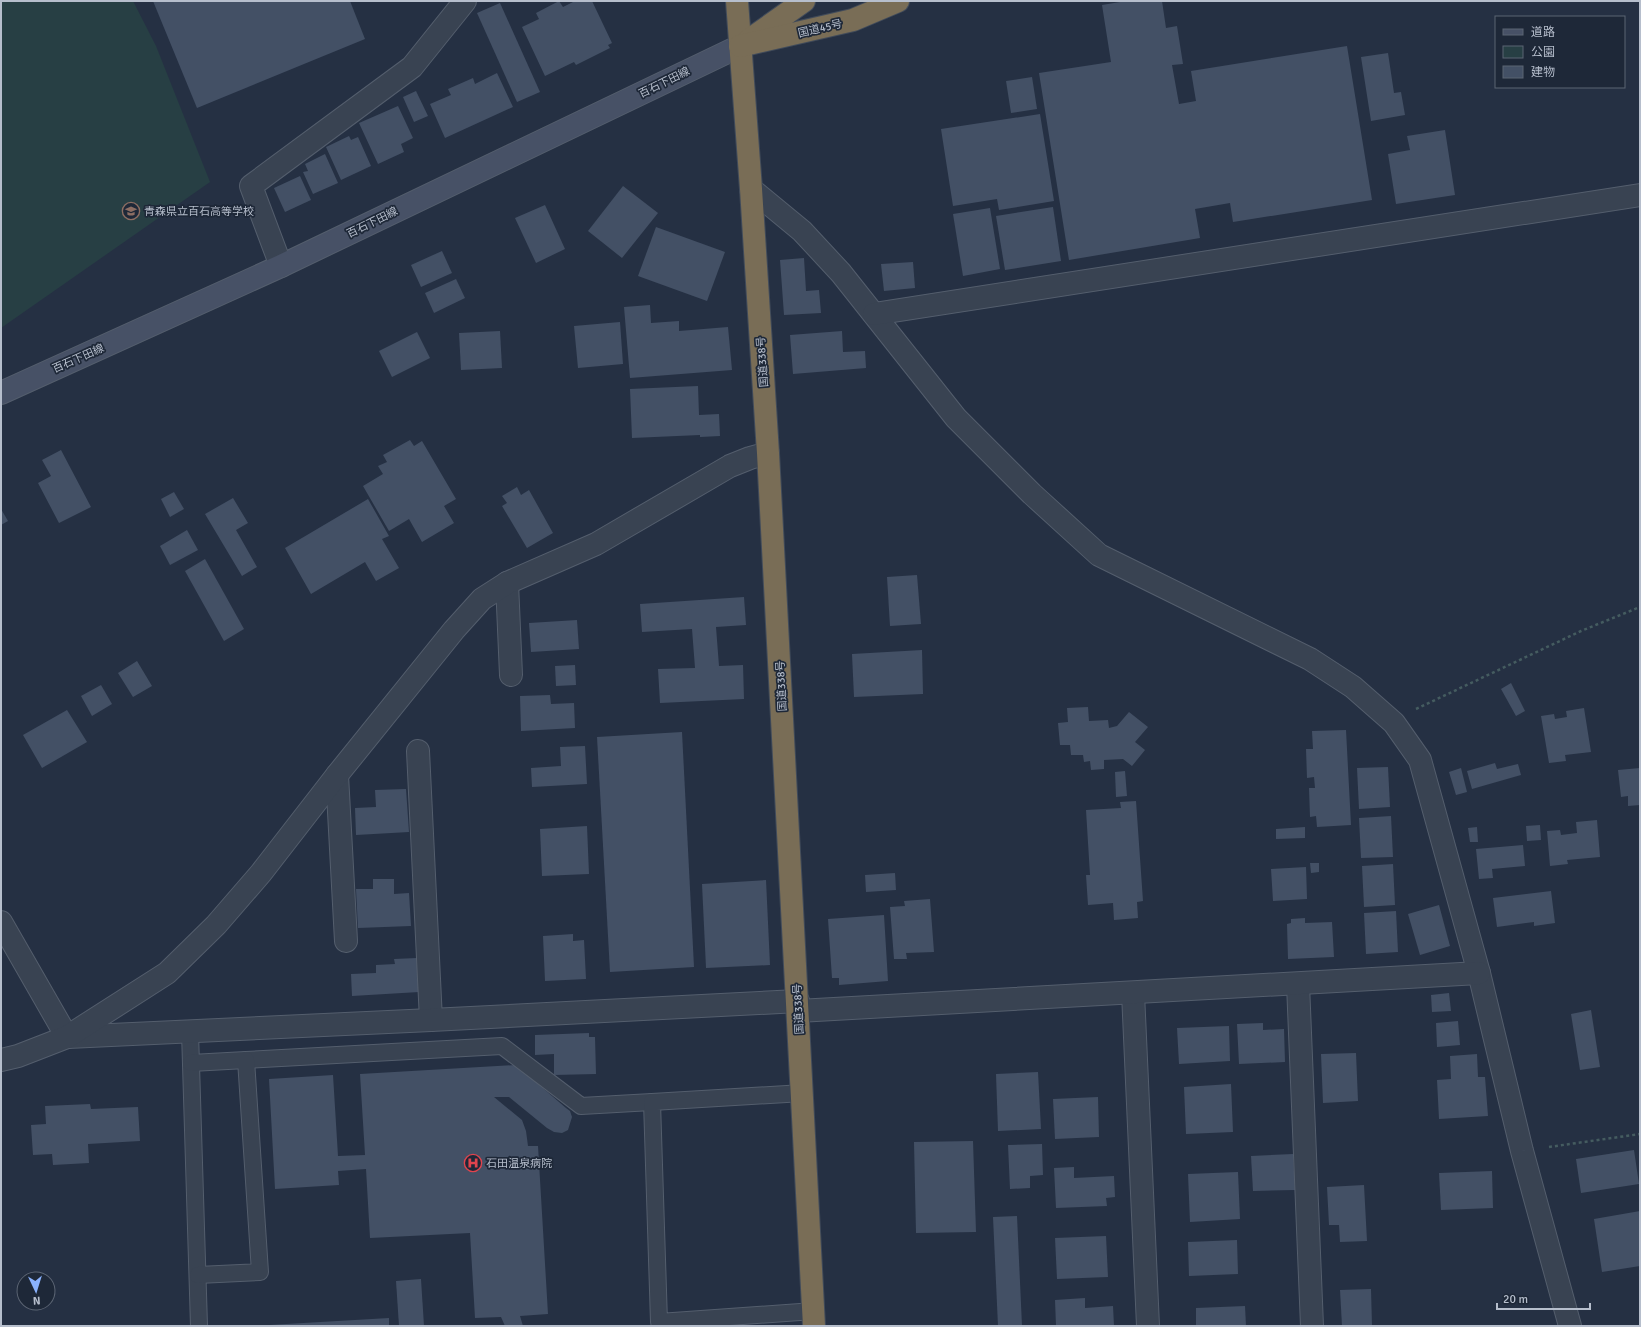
<svg xmlns="http://www.w3.org/2000/svg" width="1641" height="1327" font-family="Signika,'Noto Sans JP',sans-serif">
  <rect width="100%" height="100%" fill="#253043"/>
  <polygon fill="#273f44" points="1,1 133,1 156,46 210,182 1,328"/>
  <g fill="#435065">
    <polygon points="153,1 350,1 365,39 197,108"/>
    <polygon points="559,1 563,7 575,1 592,1 612,43 608,45 610,48 576,65 574,62 545,76 522,27 539,19 536,13"/>
    <polygon points="1126,1 1162,1 1166,28 1177,26 1183,64 1172,65 1179,104 1196,101 1191,71 1347,46 1372,200 1233,222 1230,203 1195,209 1200,238 1069,260 1039,73 1111,62 1102,5"/>
    <polygon points="500,3 540,92 517,102 477,13"/>
    <polygon points="1388,53 1394,93 1401,92 1405,115 1371,121 1361,57"/>
    <polygon points="497,73 513,107 445,138 430,104 451,95 448,89 473,78 475,84"/>
    <polygon points="1032,77 1037,109 1011,113 1006,81"/>
    <polygon points="416,91 428,116 414,122 403,97"/>
    <polygon points="398,106 413,138 401,144 404,152 378,164 359,123"/>
    <polygon points="1040,114 1054,201 999,210 997,199 953,206 941,129"/>
    <polygon points="1445,130 1455,195 1396,204 1388,154 1410,150 1407,136"/>
    <polygon points="349,136 351,140 358,137 371,166 341,180 326,147"/>
    <polygon points="325,154 338,183 313,194 303,172 308,171 305,164"/>
    <polygon points="300,176 311,200 285,212 274,188"/>
    <polygon points="623,186 658,213 622,258 588,231"/>
    <polygon points="545,205 565,249 536,263 515,218"/>
    <polygon points="1053,207 1061,261 1005,270 996,216"/>
    <polygon points="990,208 1000,269 963,276 953,214"/>
    <polygon points="656,227 725,252 707,301 638,276"/>
    <polygon points="442,251 452,273 421,287 411,265"/>
    <polygon points="804,258 806,291 819,290 821,313 784,315 780,260"/>
    <polygon points="913,262 915,288 884,291 881,264"/>
    <polygon points="456,279 465,298 434,313 425,293"/>
    <polygon points="650,305 651,323 679,321 679,331 728,327 732,370 630,378 624,307"/>
    <polygon points="620,322 623,364 578,368 574,326"/>
    <polygon points="500,331 502,368 461,370 459,333"/>
    <polygon points="842,331 843,352 865,351 866,368 793,374 790,335"/>
    <polygon points="417,332 430,358 392,377 379,351"/>
    <polygon points="698,386 699,415 719,414 720,436 700,437 700,435 632,438 630,389"/>
    <polygon points="410,440 414,446 422,441 456,499 444,506 454,523 422,542 409,519 389,531 363,486 383,474 378,466 387,462 383,455"/>
    <polygon points="61,450 91,507 59,523 38,483 51,476 42,460"/>
    <polygon points="517,487 521,495 529,490 553,533 527,548 502,506 507,503 502,496"/>
    <polygon points="174,492 184,509 170,517 161,499"/>
    <polygon points="233,498 248,523 236,530 257,567 242,576 205,514"/>
    <polygon points="368,499 389,536 382,539 399,568 376,581 365,562 311,594 285,548"/>
    <polygon points="1,509 8,521 1,525"/>
    <polygon points="187,530 198,550 170,565 160,546"/>
    <polygon points="205,559 244,629 224,641 185,571"/>
    <polygon points="917,575 921,624 890,626 887,577"/>
    <polygon points="744,597 746,625 716,627 719,666 743,665 744,699 660,703 658,669 695,668 692,629 642,632 640,604"/>
    <polygon points="577,620 579,649 531,652 529,623"/>
    <polygon points="922,650 923,694 854,697 852,654"/>
    <polygon points="137,661 152,686 133,697 118,673"/>
    <polygon points="575,665 576,685 556,686 555,666"/>
    <polygon points="1511,683 1525,711 1516,716 1501,689"/>
    <polygon points="101,685 112,704 92,716 81,696"/>
    <polygon points="550,695 551,704 574,703 575,728 521,731 520,696"/>
    <polygon points="1088,707 1089,721 1108,720 1109,728 1117,726 1129,712 1148,727 1135,742 1145,750 1132,766 1123,759 1104,760 1104,769 1091,770 1090,761 1084,762 1083,755 1071,755 1070,745 1060,745 1058,723 1068,722 1067,708"/>
    <polygon points="1584,708 1591,752 1565,755 1566,761 1549,763 1541,716 1554,714 1555,719 1567,717 1566,711"/>
    <polygon points="67,710 87,742 42,768 23,735"/>
    <polygon points="1346,730 1351,825 1317,827 1316,816 1310,817 1309,788 1315,788 1314,777 1307,778 1306,749 1313,749 1312,731"/>
    <polygon points="682,732 694,967 610,972 597,737"/>
    <polygon points="585,746 587,784 532,787 531,768 561,766 560,747"/>
    <polygon points="1495,763 1497,769 1518,764 1521,775 1472,789 1467,771"/>
    <polygon points="1388,767 1390,807 1359,809 1357,768"/>
    <polygon points="1461,768 1467,792 1456,795 1449,772"/>
    <polygon points="1640,768 1640,805 1628,806 1628,796 1621,797 1618,770"/>
    <polygon points="1125,771 1127,796 1116,797 1115,772"/>
    <polygon points="406,789 409,832 356,835 355,808 376,807 375,790"/>
    <polygon points="1136,801 1143,901 1137,902 1138,918 1114,920 1113,903 1088,905 1086,875 1090,875 1086,810 1121,808 1120,802"/>
    <polygon points="1391,816 1393,857 1361,858 1359,818"/>
    <polygon points="1597,820 1600,857 1567,860 1568,864 1550,866 1547,831 1560,830 1561,835 1577,833 1576,822"/>
    <polygon points="1540,825 1541,840 1527,841 1526,826"/>
    <polygon points="587,826 589,874 542,876 540,829"/>
    <polygon points="1305,827 1305,838 1276,839 1276,829"/>
    <polygon points="1477,827 1478,842 1470,842 1468,828"/>
    <polygon points="1523,845 1525,866 1492,869 1493,878 1479,879 1476,849"/>
    <polygon points="1310,863 1319,863 1319,872 1311,873"/>
    <polygon points="1393,864 1395,905 1364,907 1362,866"/>
    <polygon points="1306,867 1307,899 1273,901 1271,869"/>
    <polygon points="895,873 896,890 866,892 865,875"/>
    <polygon points="373,879 394,879 394,894 409,893 411,926 358,928 356,889 373,889"/>
    <polygon points="766,880 770,965 706,968 702,884"/>
    <polygon points="1551,891 1555,923 1534,926 1534,922 1497,927 1493,898"/>
    <polygon points="930,899 934,952 906,953 907,959 894,959 890,907 905,906 904,901"/>
    <polygon points="1439,905 1450,946 1420,955 1408,914"/>
    <polygon points="1396,911 1398,952 1366,954 1364,913"/>
    <polygon points="884,915 888,981 839,985 839,978 832,978 828,919"/>
    <polygon points="1305,918 1305,923 1332,922 1334,957 1288,959 1287,924 1291,923 1291,919"/>
    <polygon points="573,934 573,941 584,940 586,979 545,981 543,936"/>
    <polygon points="417,958 419,992 352,996 351,974 376,973 376,965 395,964 394,959"/>
    <polygon points="1449,993 1451,1011 1432,1012 1431,995"/>
    <polygon points="1591,1010 1600,1067 1580,1070 1571,1014"/>
    <polygon points="1458,1021 1460,1045 1437,1047 1436,1023"/>
    <polygon points="1263,1023 1263,1030 1284,1029 1285,1062 1239,1064 1237,1024"/>
    <polygon points="1229,1026 1230,1061 1179,1064 1177,1028"/>
    <polygon points="589,1033 589,1037 595,1037 596,1074 554,1075 554,1054 535,1055 535,1035"/>
    <polygon points="1356,1053 1358,1101 1323,1103 1321,1054"/>
    <polygon points="1477,1054 1478,1077 1485,1077 1488,1116 1439,1119 1437,1080 1451,1079 1450,1056"/>
    <polygon points="516,1065 566,1108 570,1111 572,1117 568,1130 562,1133 554,1132 547,1128 509,1097 494,1097 522,1120 526,1131 528,1146 538,1146 548,1314 520,1316 523,1326 505,1326 501,1317 475,1318 470,1233 370,1238 366,1169 338,1171 339,1185 275,1189 269,1079 333,1075 338,1156 365,1155 360,1074"/>
    <polygon points="1038,1072 1041,1129 998,1131 996,1074"/>
    <polygon points="1231,1084 1233,1132 1186,1134 1184,1087"/>
    <polygon points="1098,1097 1099,1137 1055,1139 1053,1099"/>
    <polygon points="90,1104 91,1109 138,1107 140,1141 88,1144 89,1163 53,1165 52,1154 33,1155 31,1125 46,1124 45,1106"/>
    <polygon points="973,1141 976,1232 916,1233 914,1142"/>
    <polygon points="1042,1144 1043,1175 1030,1176 1030,1188 1010,1189 1008,1145"/>
    <polygon points="1634,1150 1639,1184 1581,1193 1576,1159"/>
    <polygon points="1293,1154 1295,1190 1253,1191 1251,1156"/>
    <polygon points="1074,1167 1074,1178 1114,1176 1115,1197 1106,1198 1107,1206 1056,1208 1054,1168"/>
    <polygon points="1492,1171 1493,1208 1441,1210 1439,1173"/>
    <polygon points="1238,1172 1240,1219 1190,1222 1188,1174"/>
    <polygon points="1364,1185 1367,1241 1340,1242 1339,1225 1329,1225 1327,1187"/>
    <polygon points="1640,1211 1640,1266 1602,1272 1594,1219"/>
    <polygon points="1017,1216 1022,1326 998,1326 993,1217"/>
    <polygon points="1106,1236 1108,1277 1057,1279 1055,1238"/>
    <polygon points="1237,1240 1238,1274 1189,1276 1188,1242"/>
    <polygon points="421,1279 424,1326 399,1326 396,1281"/>
    <polygon points="1371,1289 1372,1326 1342,1326 1340,1290"/>
    <polygon points="1085,1298 1085,1308 1113,1306 1114,1326 1056,1326 1055,1300"/>
    <polygon points="1245,1306 1246,1326 1196,1326 1196,1308"/>
    <polygon points="389,1318 389,1326 270,1326 269,1325"/>
  </g>
  <g fill="none" stroke-linecap="round" stroke-linejoin="round">
    <defs>
      <g id="lane">
        <polyline points="190,1032 199,1326"/>
        <polyline points="246,1060 502,1046 581,1106 652,1102"/>
        <polyline points="191,1063 246,1060 260,1272 198,1275"/>
        <polyline points="803,1093 652,1102 659,1322 814,1311"/>
      </g>
      <g id="street">
        <polyline points="751,189 802,231 841,273 956,418 1032,494 1099,555 1310,659 1353,687 1394,723 1420,760 1479,973 1522,1151 1570,1326"/>
        <polyline points="281,266 251,186 412,67 465,1"/>
        <polyline points="874,314 1640,195"/>
        <polyline points="507,583 511,675"/>
        <polyline points="418,751 431,1020"/>
        <polyline points="337,775 346,941"/>
        <polyline points="1,922 67,1037"/>
        <polyline points="1298,984 1312,1326"/>
        <polyline points="1133,993 1148,1326"/>
        <polyline points="798,1011 1479,973"/>
        <polyline points="68,1037 431,1020 798,1001"/>
        <polyline points="1,1060 18,1056 67,1037 167,973 216,925 261,873 337,775 454,630 482,599 507,583 596,544 730,466 750,458 768,453"/>
      </g>
      <polyline id="secondary" points="1,393 281,266 740,46"/>
      <g id="highway">
        <polyline points="737,1 751,189 768,453 814,1326"/>
        <polyline points="749,40 804,1"/>
        <polyline points="740,46 853,20 898,1"/>
      </g>
    </defs>
    <use href="#lane" stroke="#545e6d" stroke-width="18"/>
    <use href="#street" stroke="#545e6d" stroke-width="24"/>
    <use href="#secondary" stroke="#545e6d" stroke-width="24"/>
    <use href="#highway" stroke="#414b5a" stroke-width="24"/>
    <g stroke="#455c60" stroke-width="2.5" stroke-dasharray="3 3" stroke-linecap="butt">
      <polyline points="1416,709 1581,631 1640,607"/>
      <polyline points="1549,1147 1640,1134"/>
    </g>
    <use href="#lane" stroke="#394352" stroke-width="16"/>
    <use href="#street" stroke="#394352" stroke-width="22"/>
    <use href="#secondary" stroke="#475166" stroke-width="22"/>
    <use href="#highway" stroke="#796d56" stroke-width="22"/>
  </g>
  <defs>
    <symbol id="school-ring" viewBox="-11 -11 22 22"><circle r="9.5" fill="#1e2838" stroke="#8d6e63" stroke-width="1.5"/><path d="M0-5L7-2L0 1L-7-2ZM-4 1L0 2.5L4 1V4Q0 6-4 4Z" fill="#8d6e63"/></symbol>
    <symbol id="hospital-ring" viewBox="-11 -11 22 22"><circle r="9.5" fill="#1e2838" stroke="#e0444e" stroke-width="1.5"/><path d="M-5-5h3v3.5h4V-5h3V5h-3V1.5h-4V5h-3Z" fill="#e0444e"/></symbol>
  </defs>
  <g fill-rule="evenodd">
    <use href="#school-ring" x="121" y="201" width="20" height="20"/>
    <use href="#hospital-ring" x="463" y="1153" width="20" height="20"/>
  </g>
  <g text-anchor="middle" stroke-width="3.5" stroke-linejoin="round" paint-order="stroke">
    <g font-size="11" fill="#b6becc" stroke="#1e2838">
      <text transform="translate(820 28) rotate(-13)" y="4">国道45号</text>
      <text transform="translate(664 82) rotate(-26)" y="4">百石下田線</text>
      <text transform="translate(372 222) rotate(-26)" y="4">百石下田線</text>
      <text transform="translate(78 358) rotate(-24)" y="4">百石下田線</text>
      <text transform="translate(762 362) rotate(-94)" y="4">国道338号</text>
      <text transform="translate(781 686) rotate(-93)" y="4">国道338号</text>
      <text transform="translate(798 1009) rotate(-93)" y="4">国道338号</text>
    </g>
    <g font-size="11" fill="#b6becc" stroke="#1e2838" text-anchor="start">
      <text x="144" y="215">青森県立百石高等学校</text>
      <text x="486" y="1167">石田温泉病院</text>
    </g>
  </g>
  <rect width="1641" height="1327" fill="none" stroke="#b6becc" stroke-width="4"/>
  <rect x="1495" y="16" width="130" height="72" fill="#1e2838" stroke="#5b6473"/>
  <rect x="1503" y="29" width="20" height="6" fill="#475166" stroke="#5b6473"/>
  <text x="1531" y="36" font-size="12" fill="#b6becc">道路</text>
  <rect x="1503" y="46" width="20" height="12" fill="#273f44" stroke="#5b6473"/>
  <text x="1531" y="56" font-size="12" fill="#b6becc">公園</text>
  <rect x="1503" y="66" width="20" height="12" fill="#435065" stroke="#5b6473"/>
  <text x="1531" y="76" font-size="12" fill="#b6becc">建物</text>
  <g transform="translate(36 1291) rotate(176)"><circle r="19" fill="#1e2838" stroke="#5b6473"/>
  <path d="M0-3L7 15L0 10L-7 15Z" fill="#8ab2fe"/>
  <text y="-6" font-size="11" font-weight="bold" text-anchor="middle" fill="#b6becc">N</text>
  </g>
  <path d="M1497 1303v6h93v-6" fill="none" stroke="#b6becc" stroke-width="2"/>
  <text x="1503" y="1303" font-size="12" fill="#b6becc" stroke="#1e2838" stroke-width="3" paint-order="stroke">20 m</text>
</svg>
